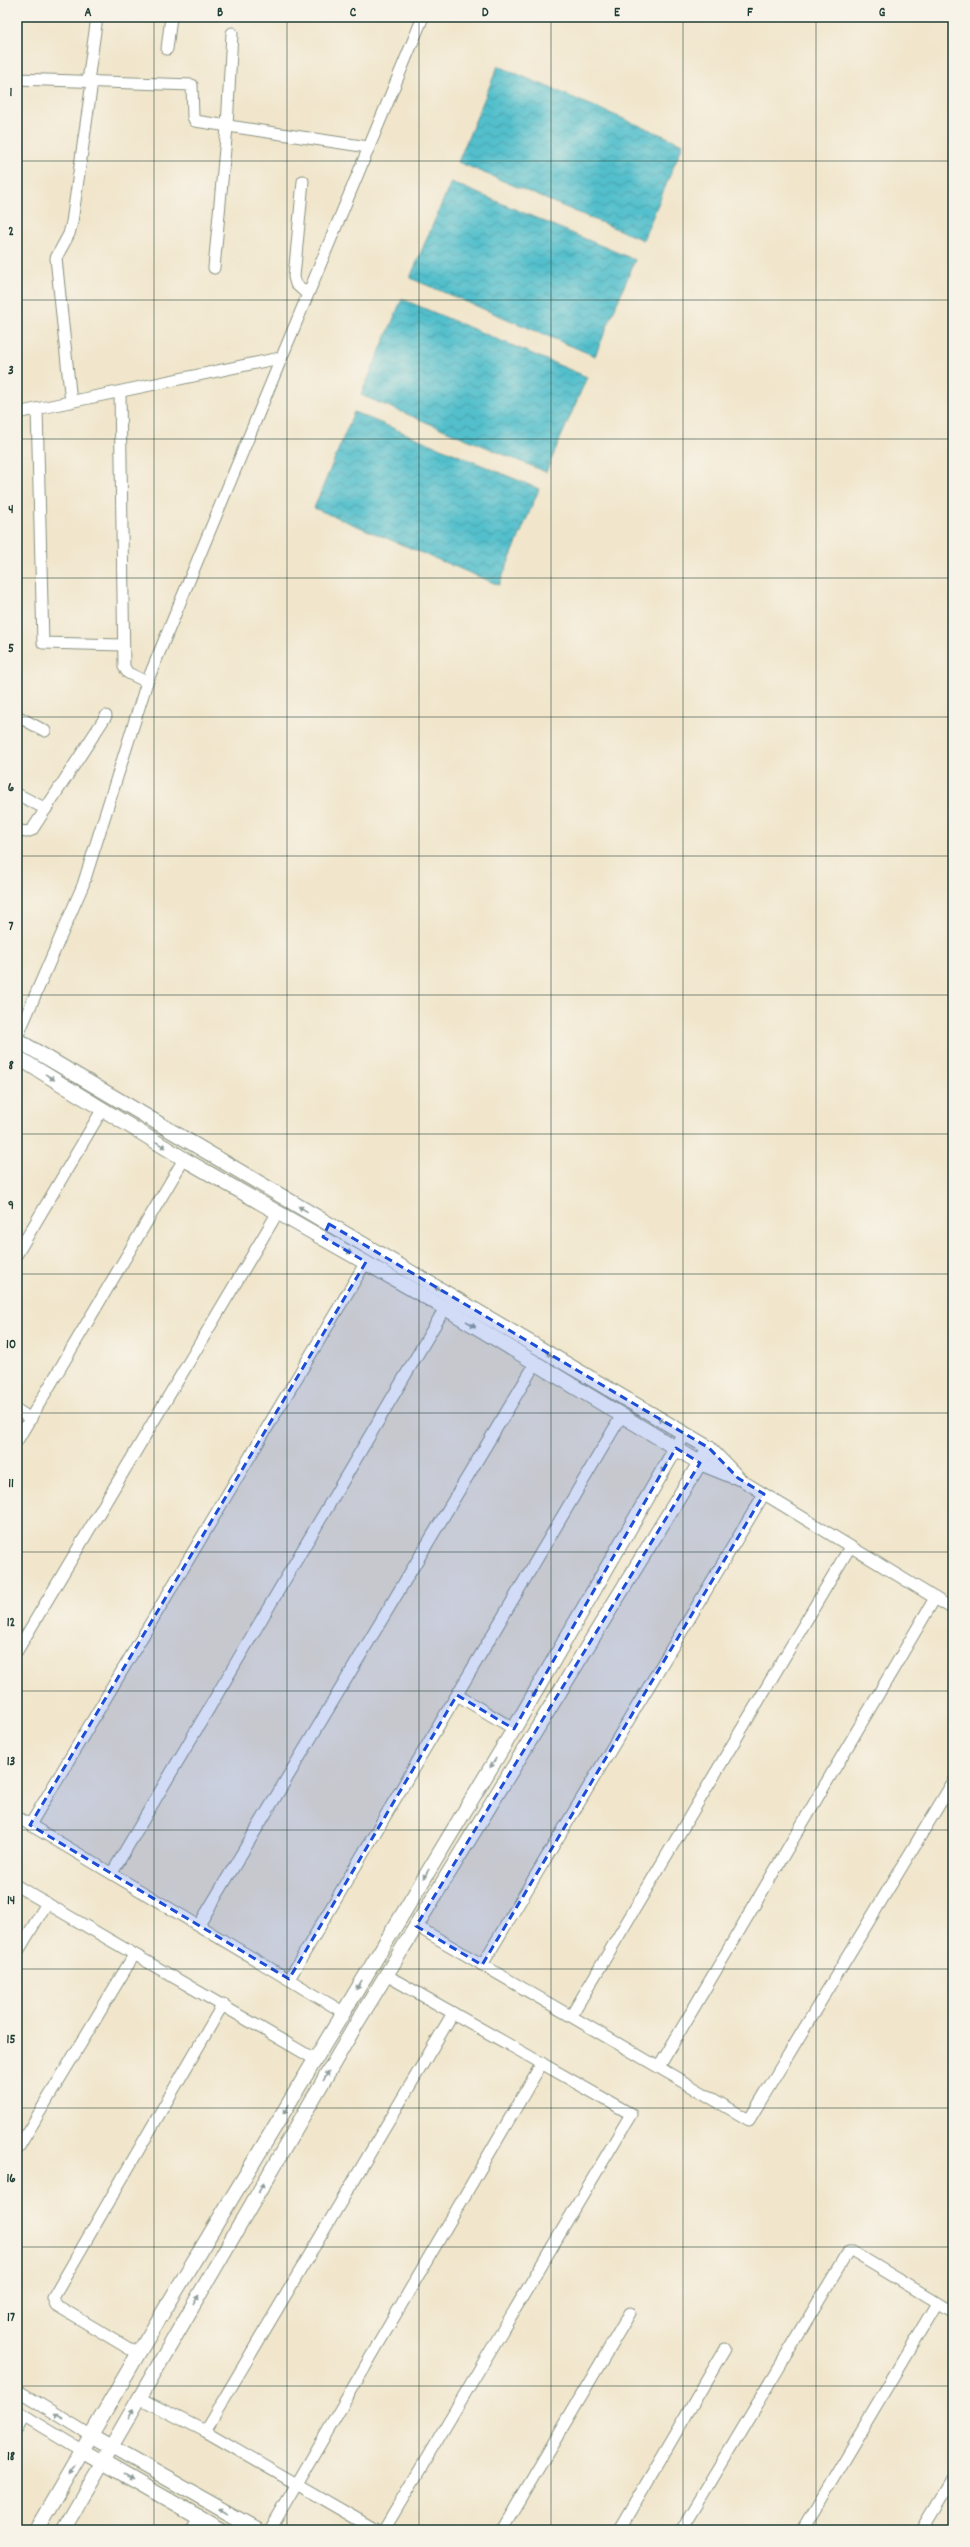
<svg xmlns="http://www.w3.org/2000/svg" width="970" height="2547" font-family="Dekko,sans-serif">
  <defs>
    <pattern id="water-waves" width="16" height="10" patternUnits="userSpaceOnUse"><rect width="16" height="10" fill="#53bfcc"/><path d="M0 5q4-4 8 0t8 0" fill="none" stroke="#449ca6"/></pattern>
  </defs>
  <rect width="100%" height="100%" fill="#f7f3e8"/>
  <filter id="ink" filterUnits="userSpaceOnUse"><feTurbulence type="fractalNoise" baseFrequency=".025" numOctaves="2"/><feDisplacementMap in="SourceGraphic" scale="8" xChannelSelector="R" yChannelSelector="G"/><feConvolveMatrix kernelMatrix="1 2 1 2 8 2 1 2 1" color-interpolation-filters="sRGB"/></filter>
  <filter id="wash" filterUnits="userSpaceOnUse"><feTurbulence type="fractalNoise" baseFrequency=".012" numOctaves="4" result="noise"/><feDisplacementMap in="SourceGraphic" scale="16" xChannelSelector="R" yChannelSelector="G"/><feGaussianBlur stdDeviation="0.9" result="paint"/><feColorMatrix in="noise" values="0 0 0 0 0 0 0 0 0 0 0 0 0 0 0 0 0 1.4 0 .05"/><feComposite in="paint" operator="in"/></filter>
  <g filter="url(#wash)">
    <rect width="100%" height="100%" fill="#f1e6cc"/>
    <g fill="url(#water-waves)" stroke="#397e80">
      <polygon points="498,66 683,144 643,240 458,162"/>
      <polygon points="451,182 635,260 595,356 410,278"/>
      <polygon points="402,299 587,377 546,472 361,395"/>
      <polygon points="354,412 539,489 499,585 314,508"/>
    </g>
  </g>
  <g filter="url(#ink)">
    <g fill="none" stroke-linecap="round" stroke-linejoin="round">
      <defs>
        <g id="minor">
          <polyline points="167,49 171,17"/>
          <polyline points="17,79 192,85 193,117 195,121 368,147"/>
          <polyline points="88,81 97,17"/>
          <polyline points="303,181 294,277 296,284 307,294"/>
          <polyline points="214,268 227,127 232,33"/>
          <polyline points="120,392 124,667 128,673 147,682"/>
          <polyline points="71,402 56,258 69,234 72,222 92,82"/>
          <polyline points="37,409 43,643 123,645"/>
          <polyline points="17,413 280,358"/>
          <polyline points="17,716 45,731"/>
          <polyline points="17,794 46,809"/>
          <polyline points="17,830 26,832 32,830 106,716"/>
          <polyline points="17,1037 83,885 147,682 423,17"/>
          <polyline points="17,1254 102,1110"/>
          <polyline points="17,1410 31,1419"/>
          <polyline points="17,1441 184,1159"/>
          <polyline points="738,1478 953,1609"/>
          <polyline points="17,1651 278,1212"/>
          <polyline points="457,1695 514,1729"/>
          <polyline points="17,1817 343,2012"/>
          <polyline points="30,1825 366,1262"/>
          <polyline points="112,1873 445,1308"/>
          <polyline points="17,1886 316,2060"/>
          <polyline points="199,1925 535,1364"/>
          <polyline points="416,1926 749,2120 953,1782"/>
          <polyline points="17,1953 47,1903"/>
          <polyline points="482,1965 764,1494"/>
          <polyline points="289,1979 622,1415"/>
          <polyline points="571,2016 850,1547"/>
          <polyline points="659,2067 935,1598"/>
          <polyline points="17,2150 134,1955"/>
          <polyline points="138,2354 56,2305 53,2298 223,2004"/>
          <polyline points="17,2390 92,2436"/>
          <polyline points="139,2398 205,2431 376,2530"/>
          <polyline points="17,2411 83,2451"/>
          <polyline points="17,2430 25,2416"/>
          <polyline points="205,2431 453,2013"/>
          <polyline points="190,2530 198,2517"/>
          <polyline points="270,2530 542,2063"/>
          <polyline points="384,2530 631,2114 386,1975"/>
          <polyline points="502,2530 630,2313"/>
          <polyline points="619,2530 725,2349"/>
          <polyline points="682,2530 848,2252 853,2252 953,2312"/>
          <polyline points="802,2530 937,2303"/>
          <polyline points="921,2530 953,2477"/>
        </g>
        <g id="tertiary">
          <polyline points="17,1040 709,1448 738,1478"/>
          <polyline points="17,1057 184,1159 445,1308 700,1463 732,1476"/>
          <polyline points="92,2436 258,2530"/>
          <polyline points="83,2451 221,2530"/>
          <polyline points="36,2530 138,2354 514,1729 684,1434"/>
          <polyline points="63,2530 358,2021 709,1448"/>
        </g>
      </defs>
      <use href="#minor" stroke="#889280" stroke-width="13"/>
      <use href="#tertiary" stroke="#889280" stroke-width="16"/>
      <use href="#minor" stroke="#fff" stroke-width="11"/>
      <use href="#tertiary" stroke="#fff" stroke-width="14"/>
    </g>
    <defs><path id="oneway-solid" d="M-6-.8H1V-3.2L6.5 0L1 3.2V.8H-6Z"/></defs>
    <g fill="#8f9e9a">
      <use href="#oneway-solid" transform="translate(50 1077) rotate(32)"/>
      <use href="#oneway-solid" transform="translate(161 1145) rotate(31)"/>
      <use href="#oneway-solid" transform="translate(303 1209) rotate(-149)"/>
      <use href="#oneway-solid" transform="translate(347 1251) rotate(30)"/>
      <use href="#oneway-solid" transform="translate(439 1289) rotate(-149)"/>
      <use href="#oneway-solid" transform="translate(471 1324) rotate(32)"/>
      <use href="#oneway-solid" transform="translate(551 1355) rotate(-149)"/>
      <use href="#oneway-solid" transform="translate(663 1421) rotate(-149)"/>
      <use href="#oneway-solid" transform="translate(664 1468) rotate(120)"/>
      <use href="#oneway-solid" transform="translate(599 1580) rotate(120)"/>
      <use href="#oneway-solid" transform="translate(535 1693) rotate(120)"/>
      <use href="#oneway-solid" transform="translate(493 1763) rotate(122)"/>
      <use href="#oneway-solid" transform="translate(426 1874) rotate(121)"/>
      <use href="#oneway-solid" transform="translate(359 1985) rotate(121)"/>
      <use href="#oneway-solid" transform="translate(326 2076) rotate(-60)"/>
      <use href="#oneway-solid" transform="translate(286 2109) rotate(121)"/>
      <use href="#oneway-solid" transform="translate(261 2188) rotate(-60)"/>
      <use href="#oneway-solid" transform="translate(196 2300) rotate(-60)"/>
      <use href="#oneway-solid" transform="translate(131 2413) rotate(-61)"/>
      <use href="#oneway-solid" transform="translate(59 2416) rotate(-149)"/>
      <use href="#oneway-solid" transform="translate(72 2470) rotate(121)"/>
      <use href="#oneway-solid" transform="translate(129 2477) rotate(30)"/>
      <use href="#oneway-solid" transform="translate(224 2511) rotate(-150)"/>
    </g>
  </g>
  <path fill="#1d4ed8" fill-opacity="0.2" stroke="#1d4ed8" stroke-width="3" stroke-dasharray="8 5" stroke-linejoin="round" d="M329,1224L709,1448L738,1478L764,1494L482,1965L416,1926L700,1463L676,1448L514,1729L457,1695L289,1979L30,1825L366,1262L323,1237Z"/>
  <path fill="none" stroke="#1f3d34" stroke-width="1" stroke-opacity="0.55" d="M154,17V2530M287,17V2530M419,17V2530M551,17V2530M683,17V2530M816,17V2530M17,161H953M17,300H953M17,439H953M17,578H953M17,717H953M17,856H953M17,995H953M17,1134H953M17,1274H953M17,1413H953M17,1552H953M17,1691H953M17,1830H953M17,1969H953M17,2108H953M17,2247H953M17,2386H953"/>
  <rect width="970" height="2547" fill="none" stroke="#f7f3e8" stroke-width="44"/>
  <rect x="22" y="22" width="926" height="2503" fill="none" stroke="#1f3d34" stroke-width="1.5"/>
  <g font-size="13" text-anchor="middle" font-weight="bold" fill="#1f3d34">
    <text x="88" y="16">A</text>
    <text x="220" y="16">B</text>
    <text x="353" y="16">C</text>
    <text x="485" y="16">D</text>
    <text x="617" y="16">E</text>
    <text x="750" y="16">F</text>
    <text x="882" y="16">G</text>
    <text x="11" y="96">1</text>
    <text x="11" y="235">2</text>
    <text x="11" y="374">3</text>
    <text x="11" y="513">4</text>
    <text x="11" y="652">5</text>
    <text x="11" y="791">6</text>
    <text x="11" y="930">7</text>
    <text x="11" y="1069">8</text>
    <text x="11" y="1209">9</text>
    <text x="11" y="1348">10</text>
    <text x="11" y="1487">11</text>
    <text x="11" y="1626">12</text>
    <text x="11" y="1765">13</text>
    <text x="11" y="1904">14</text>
    <text x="11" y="2043">15</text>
    <text x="11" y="2182">16</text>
    <text x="11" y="2321">17</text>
    <text x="11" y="2460">18</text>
  </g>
</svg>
